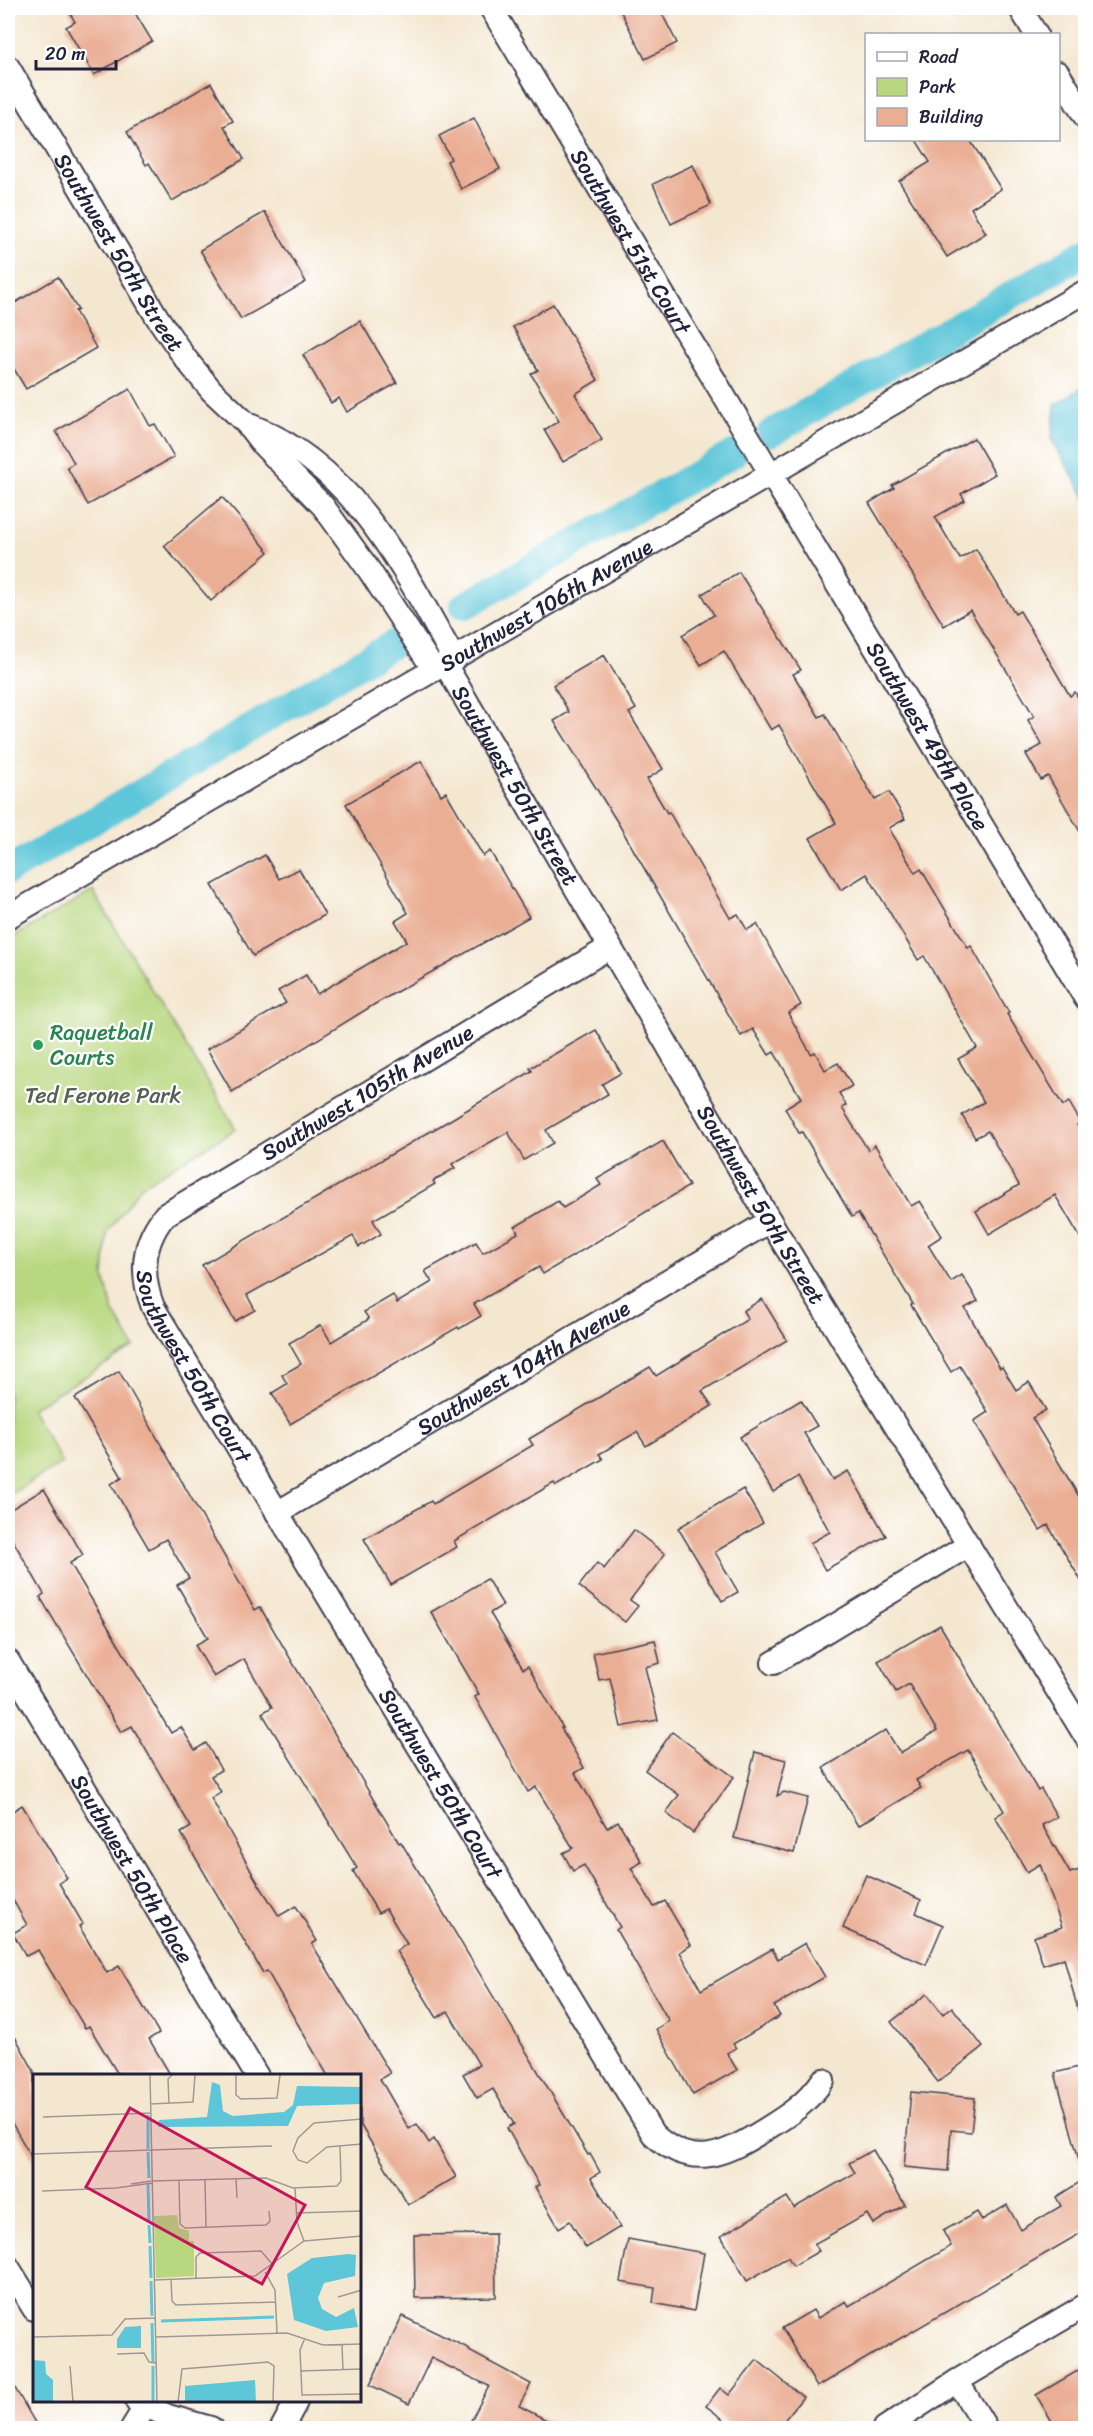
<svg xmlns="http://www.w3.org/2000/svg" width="1093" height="2436" font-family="Sriracha,sans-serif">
  <rect width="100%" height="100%" fill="#fff"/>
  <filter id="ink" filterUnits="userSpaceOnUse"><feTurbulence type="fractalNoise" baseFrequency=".0167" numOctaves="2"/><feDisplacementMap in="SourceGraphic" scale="12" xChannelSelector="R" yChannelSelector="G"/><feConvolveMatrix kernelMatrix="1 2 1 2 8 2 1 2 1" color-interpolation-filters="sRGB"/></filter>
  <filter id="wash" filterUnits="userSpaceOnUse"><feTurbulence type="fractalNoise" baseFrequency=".008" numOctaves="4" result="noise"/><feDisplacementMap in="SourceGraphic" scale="24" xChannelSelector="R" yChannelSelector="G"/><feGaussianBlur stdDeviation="1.35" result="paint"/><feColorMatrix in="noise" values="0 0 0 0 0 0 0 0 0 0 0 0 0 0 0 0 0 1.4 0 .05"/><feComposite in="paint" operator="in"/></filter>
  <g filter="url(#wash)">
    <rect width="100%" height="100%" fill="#f4e7d0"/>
    <polygon fill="#b8d77f" stroke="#6d7c5d" stroke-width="1.5" points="93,891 236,1129 141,1186 107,1233 104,1277 113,1310 134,1347 31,1409 62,1463 8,1496 8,940"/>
    <polygon fill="#5dc6d9" stroke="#40748a" stroke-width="1.5" points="1085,386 1085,497 1052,440 1055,405"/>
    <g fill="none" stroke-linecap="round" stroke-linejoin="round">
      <g stroke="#5dc6d9" stroke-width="28">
        <polyline points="771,433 1086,252"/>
        <polyline points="464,606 733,454"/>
        <polyline points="8,871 395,643"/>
      </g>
    </g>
    <g id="blocks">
      <g fill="#eaae94">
        <polygon points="67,8 132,8 152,41 94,75 66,27 75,22"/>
        <polygon points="619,8 659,8 677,43 645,59"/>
        <polygon points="211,83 233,121 224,126 244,159 172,201 149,163 146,165 127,132"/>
        <polygon points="474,118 500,169 461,189 447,161 451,159 439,136"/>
        <polygon points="916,140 970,140 1001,189 971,208 986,233 947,257 899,181 930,162"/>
        <polygon points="693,165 711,205 671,224 653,184"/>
        <polygon points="265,212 306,282 241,319 200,250"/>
        <polygon points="58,277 78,310 75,311 96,348 26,389 8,359 8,307"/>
        <polygon points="553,304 598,380 575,394 602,440 563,462 544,430 559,421 531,374 538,370 513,327"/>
        <polygon points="360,321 397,383 347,412 339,398 331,403 303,355"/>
        <polygon points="130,389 150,426 155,424 174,457 88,505 67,467 74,463 56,431"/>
        <polygon points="974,438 995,474 961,494 965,500 935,517 960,559 976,549 1015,614 1020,611 1070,696 1075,692 1086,711 1086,842 1048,776 1041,780 1026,754 1042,745 1028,720 1034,716 970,610 944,626 869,503 894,488 892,485"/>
        <polygon points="222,497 269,552 211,601 164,546"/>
        <polygon points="739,572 801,670 793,674 819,717 825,714 875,800 889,792 905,819 889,828 915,873 921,869 968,948 971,946 1009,1013 1007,1014 1063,1106 1069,1102 1081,1123 1077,1125 1086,1140 1086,1247 1055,1195 989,1234 976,1211 1019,1185 988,1131 975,1138 962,1115 984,1102 958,1059 977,1048 924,956 918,960 867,874 841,890 810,838 836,823 779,725 771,730 724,651 701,665 682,635 714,615 702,594"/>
        <polygon points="604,655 636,709 629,713 663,769 647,779 667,813 669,812 730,918 738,914 747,930 757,924 801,1005 788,1013 811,1054 815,1052 825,1070 838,1063 852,1086 839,1093 846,1105 842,1108 868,1150 875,1145 911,1206 920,1201 942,1236 928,1245 951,1282 962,1275 978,1301 965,1308 1000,1368 1002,1367 1016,1390 1029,1382 1046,1410 1032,1418 1086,1508 1086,1589 1048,1525 1040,1530 974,1421 988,1412 960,1366 951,1372 911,1305 913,1304 858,1213 852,1217 802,1132 799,1133 785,1108 801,1098 774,1052 769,1055 753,1029 741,1036 618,823 554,721 569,712 553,685"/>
        <polygon points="421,761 441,795 446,792 483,856 490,851 529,917 375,1004 232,1092 207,1049 286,1003 278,991 306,975 317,994 407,941 395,921 408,913 346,804"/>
        <polygon points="265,855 279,879 299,869 325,915 253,956 212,885"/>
        <polygon points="596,1030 621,1073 602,1084 608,1094 546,1130 553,1143 524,1160 508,1132 452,1164 455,1168 433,1181 435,1184 373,1220 381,1234 359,1247 353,1236 247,1295 255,1310 235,1321 202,1265 450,1120 532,1071 530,1068"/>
        <polygon points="663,1141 689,1186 543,1274 539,1267 474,1304 481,1316 459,1329 458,1327 290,1424 272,1393 287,1384 282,1375 301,1364 289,1343 321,1325 331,1342 369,1319 364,1312 393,1295 397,1303 432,1282 425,1271 476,1242 483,1253 518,1233 515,1227 558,1201 563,1208 601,1185 597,1179"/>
        <polygon points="762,1299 787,1340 702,1391 712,1406 646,1446 637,1432 599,1454 603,1459 556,1486 554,1483 454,1541 457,1547 391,1585 364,1539 431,1501 433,1504 533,1445 529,1439 650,1367 656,1376 748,1319 743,1311"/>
        <polygon points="119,1371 255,1610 260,1607 399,1843 401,1842 588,2155 590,2154 600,2172 591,2178 620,2227 586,2248 570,2221 559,2228 535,2187 539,2185 507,2128 514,2124 493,2089 477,2098 463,2074 479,2065 448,2011 437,2018 396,1951 407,1944 386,1909 378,1913 353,1871 357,1868 262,1713 272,1707 244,1659 214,1677 195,1645 208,1638 177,1585 189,1578 166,1539 149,1549 111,1484 122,1477 75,1398"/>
        <polygon points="801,1400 817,1426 804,1433 832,1480 848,1471 886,1536 825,1570 810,1543 830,1532 798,1477 773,1492 740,1437"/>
        <polygon points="44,1489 83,1555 70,1563 171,1733 181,1727 195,1750 206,1743 221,1770 211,1776 221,1792 211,1798 255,1878 279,1916 296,1906 317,1941 312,1944 390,2073 380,2079 409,2129 417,2124 429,2143 434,2139 456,2177 408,2205 360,2124 360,2076 328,2076 267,1971 263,1973 181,1833 191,1827 132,1726 121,1732 40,1597 44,1594 8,1532 8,1511"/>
        <polygon points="743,1489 763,1523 715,1552 738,1592 722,1601 678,1528"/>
        <polygon points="634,1530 665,1554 630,1600 638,1606 625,1622 579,1586 597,1563 604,1569"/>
        <polygon points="487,1579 503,1605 490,1613 523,1669 528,1666 563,1728 561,1728 584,1768 575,1773 607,1828 618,1821 642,1862 631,1868 654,1907 665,1901 691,1945 680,1952 701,1990 772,1949 778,1959 805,1943 825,1977 774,2006 780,2016 733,2044 736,2048 727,2053 737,2070 693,2095 656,2029 669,2021 616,1930 620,1927 584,1865 573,1871 563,1853 573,1848 536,1787 528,1792 475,1697 479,1694 431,1612"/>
        <polygon points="940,1625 1038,1791 1041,1789 1057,1817 1042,1825 1070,1873 1086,1868 1086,2014 1079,2014 1064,1958 1043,1965 1034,1937 1062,1927 1040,1864 1027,1872 995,1817 1004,1811 968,1750 916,1780 921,1788 858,1826 823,1768 886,1730 900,1753 937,1731 909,1684 896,1692 878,1661"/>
        <polygon points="655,1640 660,1663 645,1667 658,1720 621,1727 610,1678 599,1680 593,1653"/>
        <polygon points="672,1732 734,1777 693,1833 666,1813 679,1795 645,1770"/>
        <polygon points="755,1752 786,1760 777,1796 784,1792 808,1798 794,1853 734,1838"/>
        <polygon points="22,1805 67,1878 59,1883 83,1924 79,1926 107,1973 119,1966 159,2033 149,2039 171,2076 119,2076 89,2026 85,2028 38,1950 26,1956 13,1933 27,1925 8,1891 8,1814"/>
        <polygon points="866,1875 921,1900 916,1913 943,1925 926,1965 843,1928"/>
        <polygon points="927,1994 943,2014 952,2007 983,2047 938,2082 891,2022"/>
        <polygon points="8,2024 34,2071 34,2162 8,2116"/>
        <polygon points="1086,2065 1086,2159 1079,2160 1055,2073"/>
        <polygon points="911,2092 975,2098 971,2132 951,2130 948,2171 904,2167"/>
        <polygon points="873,2150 905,2205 873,2224 867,2214 814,2244 819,2251 793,2266 788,2257 747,2281 721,2236 787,2197 794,2208 855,2173 849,2163"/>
        <polygon points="1086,2178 1086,2230 817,2387 782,2328 813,2310 818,2318 846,2301 849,2306 951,2246 943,2231 977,2212 982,2220 1007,2205 1021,2230 1061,2206 1056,2197"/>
        <polygon points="495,2234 496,2297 415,2298 414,2235"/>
        <polygon points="628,2239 704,2253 694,2311 653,2303 655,2288 620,2282"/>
        <polygon points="402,2316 470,2349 469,2351 531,2384 519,2406 562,2428 467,2428 489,2386 431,2358 409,2404 370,2385"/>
        <polygon points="757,2360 803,2397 778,2428 735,2428 706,2406 720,2388 729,2395"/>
        <polygon points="1086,2366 1086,2428 1056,2428 1036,2395"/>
        <polygon points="8,2376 38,2428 8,2428"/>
      </g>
    </g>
  </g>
  <g filter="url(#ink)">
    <use href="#blocks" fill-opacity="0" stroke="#424051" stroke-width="1.5"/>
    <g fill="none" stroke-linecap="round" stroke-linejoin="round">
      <defs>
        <g id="street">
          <path id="s1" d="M491,8L1086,999"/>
          <polyline points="1020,8 1036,34"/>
          <path id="s2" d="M8,67L157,317L185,358L212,391L247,424L264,446L323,506L369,570L434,670"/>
          <polyline points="1058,73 1086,118"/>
          <path d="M252,426C354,467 403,568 454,659"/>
          <path id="s3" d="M445,664L770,1221L1086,1737"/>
          <path id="s4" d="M8,917L1086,291"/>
          <path id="s5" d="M610,947L165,1215C142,1243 140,1274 153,1307L653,2134C693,2172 726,2154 766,2129C789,2115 807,2103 823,2080"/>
          <path id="s6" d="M277,1513L770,1221"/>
          <path id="s7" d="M8,1661L257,2076"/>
          <polyline points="773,1663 969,1545"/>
          <polyline points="8,2267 34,2309"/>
          <polyline points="957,2381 986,2428"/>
          <polyline points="137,2402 168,2416 211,2428"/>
          <polyline points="132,2428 145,2407"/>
          <polyline points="282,2428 296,2402"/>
          <polyline points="885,2428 957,2381 1086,2305"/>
        </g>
      </defs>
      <use href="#street" stroke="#424051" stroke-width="26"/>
      <use href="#street" stroke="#fff" stroke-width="22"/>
    </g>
  </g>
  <circle fill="#2e9e5b" stroke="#fff" stroke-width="2" cx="38" cy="1045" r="6"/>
  <g text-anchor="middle" stroke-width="4.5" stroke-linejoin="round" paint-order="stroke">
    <g font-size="22" fill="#22223b" stroke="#fff">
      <text dy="8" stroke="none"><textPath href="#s1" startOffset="272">Southwest 51st Court</textPath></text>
      <text dy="8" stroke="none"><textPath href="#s2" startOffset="216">Southwest 50th Street</textPath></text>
      <text dy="8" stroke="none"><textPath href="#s4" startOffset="622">Southwest 106th Avenue</textPath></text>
      <text dy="8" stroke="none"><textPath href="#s1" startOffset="849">Southwest 49th Place</textPath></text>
      <text dy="8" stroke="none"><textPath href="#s3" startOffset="140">Southwest 50th Street</textPath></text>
      <text transform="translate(367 1092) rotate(-31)" y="8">Southwest 105th Avenue</text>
      <text dy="8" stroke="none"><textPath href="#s3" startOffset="626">Southwest 50th Street</textPath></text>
      <text dy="8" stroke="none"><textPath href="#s5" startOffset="688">Southwest 50th Court</textPath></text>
      <text dy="8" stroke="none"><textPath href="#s6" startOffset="286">Southwest 104th Avenue</textPath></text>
      <text dy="8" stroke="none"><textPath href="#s5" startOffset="1174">Southwest 50th Court</textPath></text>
      <text dy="8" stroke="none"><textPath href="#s7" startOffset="242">Southwest 50th Place</textPath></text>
    </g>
    <g font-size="22" fill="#27864d" stroke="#fff" text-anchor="start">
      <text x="50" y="1040">Raquetball<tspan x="50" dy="25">Courts</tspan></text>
    </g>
    <g font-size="22" fill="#566153" stroke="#fff">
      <text x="103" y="1103">Ted Ferone Park</text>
    </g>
  </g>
  <g transform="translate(33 2074)">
    <rect width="328" height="328" fill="#f4e7d0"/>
    <path d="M144,141L146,154L156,157V167H161V202L123,204L121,142Z" fill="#b8d77f"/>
    <path d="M179,8L187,11L190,37L200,42L251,38L260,31L264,12L328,13V30L264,32L255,52L125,53L126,46L174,43ZM316,180L323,181L322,202L291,209L285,224L289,235L303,243L321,234L325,253L293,257L261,246L254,200L279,184ZM92,253L108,252V274H84V265ZM0,286L12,287L13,300L20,306V328H0ZM222,306L223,328H152V312Z" fill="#5dc6d9"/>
    <path fill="none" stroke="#5dc6d9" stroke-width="3" d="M115,41V75M115,78L116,104M115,110L116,148M116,151L117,169M117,172L118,204M118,207L119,242M128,247L241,243M119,249L120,288M120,328V292"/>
    <path fill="none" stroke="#a09894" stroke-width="1.5" d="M117,1L124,328M203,1V21L208,25L244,24L247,1M117,30L160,28L162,1M136,30L135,5L139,1M10,43L118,39M329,45L281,49L265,64L260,77L265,86L274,89L294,73L329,70M0,80L239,72M203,105L204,124M172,106L173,153M119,107L233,104L260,114L304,112L308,107L307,72M146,107L147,150L152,154L233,151L237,147L236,137M98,110L118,107M262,114L264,148L271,167M9,117L83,114L119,109M263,139L329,137M232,198L242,216L244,259M138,205L139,227L143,231L243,228M163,205V183L167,179L228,177L240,191M121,206L222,202L271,167L329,162M305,223L329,216M0,263L79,261L92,245L122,244M123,263L254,259L290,271L329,270M272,264L267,276L269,321L329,320M309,270L310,296M84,280L111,279L116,288L123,289M37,292L40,328M267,297L329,295M145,328L149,295L235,288L241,292L240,328"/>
    <path fill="#c2185b" fill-opacity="0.15" stroke="#c2185b" stroke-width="3" d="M97,34L272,131L229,210L53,113Z"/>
    <rect width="328" height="328" fill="none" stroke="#22223b" stroke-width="3"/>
  </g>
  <rect width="1093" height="2436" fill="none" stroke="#fff" stroke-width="30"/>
  <rect x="865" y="33" width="195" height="108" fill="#ffffff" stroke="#a7a7b1" stroke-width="1.5"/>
  <rect x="877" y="52" width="30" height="9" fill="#ffffff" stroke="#a7a7b1" stroke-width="1.5"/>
  <text x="919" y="63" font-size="18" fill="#22223b">Road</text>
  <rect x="877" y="78" width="30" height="18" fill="#b8d77f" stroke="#a7a7b1" stroke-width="1.5"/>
  <text x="919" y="93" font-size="18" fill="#22223b">Park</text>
  <rect x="877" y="108" width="30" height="18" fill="#eaae94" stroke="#a7a7b1" stroke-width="1.5"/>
  <text x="919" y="123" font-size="18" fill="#22223b">Building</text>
  <path d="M36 60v9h80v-9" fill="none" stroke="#22223b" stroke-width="3"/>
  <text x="45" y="60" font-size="18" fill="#22223b" stroke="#ffffff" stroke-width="4.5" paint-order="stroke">20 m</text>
</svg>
